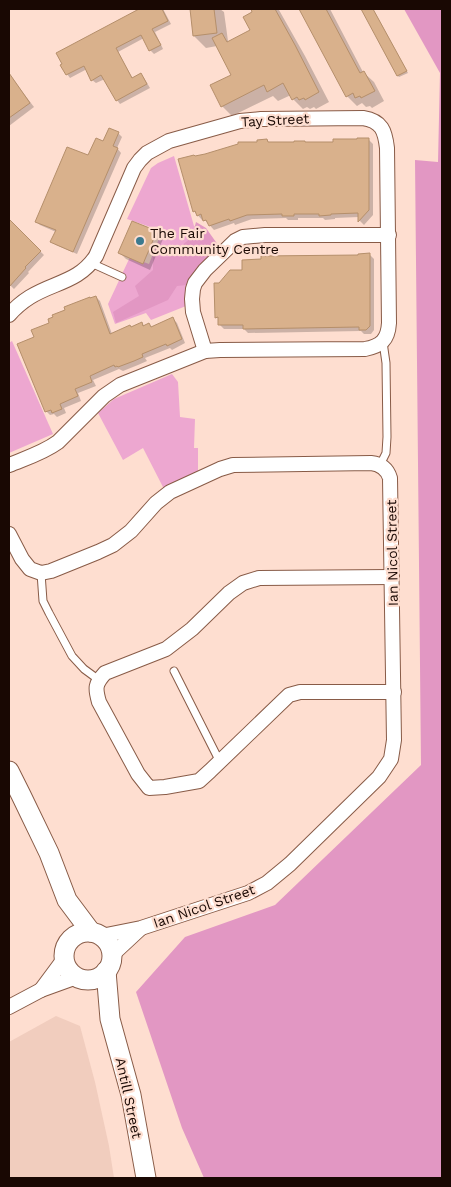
<svg xmlns="http://www.w3.org/2000/svg" width="451" height="1187" font-family="'Work Sans',sans-serif">
  <rect width="100%" height="100%" fill="#feded0"/>
  <polygon fill="#f1cdbe" points="56,1016 80,1026 95,1082 109,1146 114,1178 9,1178 9,1042"/>
  <g fill="#eda7d0">
    <polygon points="174,156 194,226 219,247 191,278 186,306 151,320 146,313 115,324 108,304 130,257 149,264 162,231 127,219 151,168 158,163"/>
    <polygon points="12,341 53,434 9,453 9,343"/>
    <polygon points="172,374 178,382 180,417 195,419 194,448 198,448 198,470 204,470 164,489 143,448 123,460 98,413 114,399"/>
  </g>
  <g fill="#e297c3">
    <polygon points="404,9 442,9 442,1178 204,1178 182,1128 136,992 185,937 275,905 421,765 415,160 438,162 440,73"/>
    <polygon points="196,222 206,228 218,245 187,285 177,286 168,300 116,323 113,312 139,296 135,286 153,270 153,256 168,257 192,237"/>
  </g>
  <g fill="#0003">
    <polygon points="141,9 163,9 171,24 155,32 163,49 154,54 150,50 144,38 118,52 133,79 141,75 144,78 150,88 120,104 117,100 105,79 96,83 92,80 87,69 70,78 67,74 64,64 58,53"/>
    <polygon points="191,9 220,9 224,12 228,41 229,42 252,30 254,12 252,9 283,9 279,10 305,56 329,102 316,109 314,107 310,109 307,107 303,109 293,99 291,95 278,101 273,96 232,116 222,106 233,75 217,46 206,48 194,36"/>
    <polygon points="301,9 330,9 363,72 374,82 384,101 372,108 370,106 366,107 362,103 357,106 347,96"/>
    <polygon points="362,9 373,9 408,73 399,77 398,76"/>
    <polygon points="14,81 34,107 9,126 9,85"/>
    <polygon points="118,133 122,137 117,148 121,153 77,254 56,245 52,242 56,232 40,225 37,222 89,157 104,143"/>
    <polygon points="368,139 373,144 373,215 364,225 360,221 359,217 335,218 335,219 325,220 323,218 298,218 298,220 288,220 286,218 252,219 235,225 234,223 214,230 204,219 202,220 194,211 258,143 267,141 270,143 334,143"/>
    <polygon points="9,221 44,255 28,272 29,273 14,289 9,284"/>
    <polygon points="133,222 157,232 163,239 150,270 126,259 120,253"/>
    <polygon points="370,255 374,259 374,330 371,334 364,334 361,331 248,333 244,329 224,329 219,324 219,320 217,317 220,284 243,271"/>
    <polygon points="96,297 100,301 112,334 142,323 145,327 149,325 152,328 173,319 177,323 185,343 172,350 170,348 145,358 147,361 138,365 123,371 119,369 93,380 96,386 78,393 81,401 64,408 66,413 57,417 54,414 50,415 46,411 36,337 51,323"/>
  </g>
  <g fill="#d9b18c" stroke="#b58f6b">
    <polygon points="139,9 162,9 168,21 152,29 161,45 149,51 141,35 116,48 132,78 141,73 147,84 116,101 101,75 91,81 84,66 66,75 60,65 62,64 56,53"/>
    <polygon points="190,9 214,9 217,33 193,36"/>
    <polygon points="251,9 275,9 295,45 319,92 305,100 304,98 299,100 297,97 292,100 283,83 267,92 264,85 221,107 210,85 231,75 212,38 222,33 227,42 250,30 243,17 252,12"/>
    <polygon points="299,9 326,9 360,73 364,71 375,91 361,98 360,96 355,98 353,93 346,97"/>
    <polygon points="361,9 373,9 407,71 397,76"/>
    <polygon points="9,73 30,103 9,118"/>
    <polygon points="109,128 119,132 113,146 118,148 73,252 50,242 56,230 35,222 67,147 88,155 96,138 103,141"/>
    <polygon points="357,138 369,138 369,210 358,222 358,213 331,214 331,215 319,216 319,214 294,214 294,216 282,216 282,214 247,215 230,221 229,219 209,226 206,220 203,221 201,214 197,216 195,211 193,212 178,159 194,155 195,156 205,154 238,144 238,142 257,142 257,140 267,139 268,142 294,142 294,141 305,141 305,142 333,142 333,139 357,139"/>
    <polygon points="9,219 41,251 25,267 26,268 9,287"/>
    <polygon points="132,221 157,231 143,264 118,253"/>
    <polygon points="370,253 370,326 366,330 359,330 359,327 243,329 243,325 218,325 218,317 215,318 214,283 219,283 230,270 242,270 242,260 261,259 261,256 358,255 358,254"/>
    <polygon points="96,296 110,334 130,325 131,327 142,322 143,326 149,323 151,327 173,317 182,339 167,346 166,344 142,354 143,357 134,361 118,367 117,366 115,367 114,365 90,376 92,382 75,389 78,396 60,404 62,409 52,413 51,410 45,412 17,344 34,337 31,330 49,323 48,319 53,317 52,315 65,310 64,307 90,297 90,298"/>
  </g>
  <g fill="none" stroke-linecap="round" stroke-linejoin="round">
    <defs>
      <g id="service">
        <polyline points="91,263 122,277"/>
        <polyline points="380,465 386,453 387,437 386,363 383,342"/>
        <polyline points="41,573 43,601 49,613 72,656 84,669 99,680"/>
        <polyline points="174,671 220,762"/>
      </g>
      <g id="minor">
        <path d="M9,315C15,308 22,302 30,297C54,282 79,282 96,256L134,168L140,160L147,153L169,141L240,121L261,119L363,118C382,121 385,131 387,148L389,323C388,340 381,346 365,349L220,350L205,351L120,385L104,396L58,442C43,453 26,458 9,465"/>
        <polyline points="205,351 193,312 192,299 193,289 195,283 205,270 235,241 243,237 265,235 389,235"/>
        <path d="M9,534L22,559L30,569L41,573L51,571L98,552L113,545L131,531L156,503L170,492L220,469L233,465L371,463C380,464 387,468 390,478L394,740L391,759L379,777L290,864L267,883L248,893L141,928L101,936"/>
        <path d="M392,577L259,578L243,583L229,593L192,629L166,649L105,673C95,684 95,688 99,702L138,774L149,788L165,787L199,781L210,771L289,695L300,692H394"/>
        <polyline points="112,955 140,929"/>
        <polyline points="41,990 64,959"/>
        <polyline points="9,1007 41,990 77,977"/>
      </g>
      <g id="secondary">
        <polyline points="9,771 21,795 49,853 67,900 91,932"/>
        <circle cx="88" cy="956" r="24"/>
        <polyline points="106,971 110,1019 131,1095 146,1178"/>
      </g>
    </defs>
    <use href="#service" stroke="#885b47" stroke-width="9"/>
    <use href="#minor" stroke="#885b47" stroke-width="16"/>
    <use href="#secondary" stroke="#885b47" stroke-width="21"/>
    <use href="#service" stroke="#fff" stroke-width="7"/>
    <use href="#minor" stroke="#fff" stroke-width="14"/>
    <use href="#secondary" stroke="#fff" stroke-width="19"/>
  </g>
  <circle fill="#3c7a8f" stroke="#feded0" stroke-width="2" cx="140" cy="241" r="5"/>
  <g text-anchor="middle" stroke-width="4.5" stroke-linejoin="round" paint-order="stroke">
    <g font-size="14" fill="#190803" stroke="#feded0">
      <text transform="translate(275 120) rotate(-3)" y="5">Tay Street</text>
      <text transform="translate(392 553) rotate(-91)" y="5">Ian Nicol Street</text>
      <text transform="translate(204 906) rotate(-19)" y="5">Ian Nicol Street</text>
      <text transform="translate(129 1098) rotate(78)" y="5">Antill Street</text>
    </g>
    <g font-size="14" fill="#190803" stroke="#feded0" text-anchor="start">
      <text x="150" y="238">The Fair<tspan x="150" dy="16">Community Centre</tspan></text>
    </g>
  </g>
  <rect width="451" height="1187" fill="none" stroke="#190803" stroke-width="20"/>
</svg>
